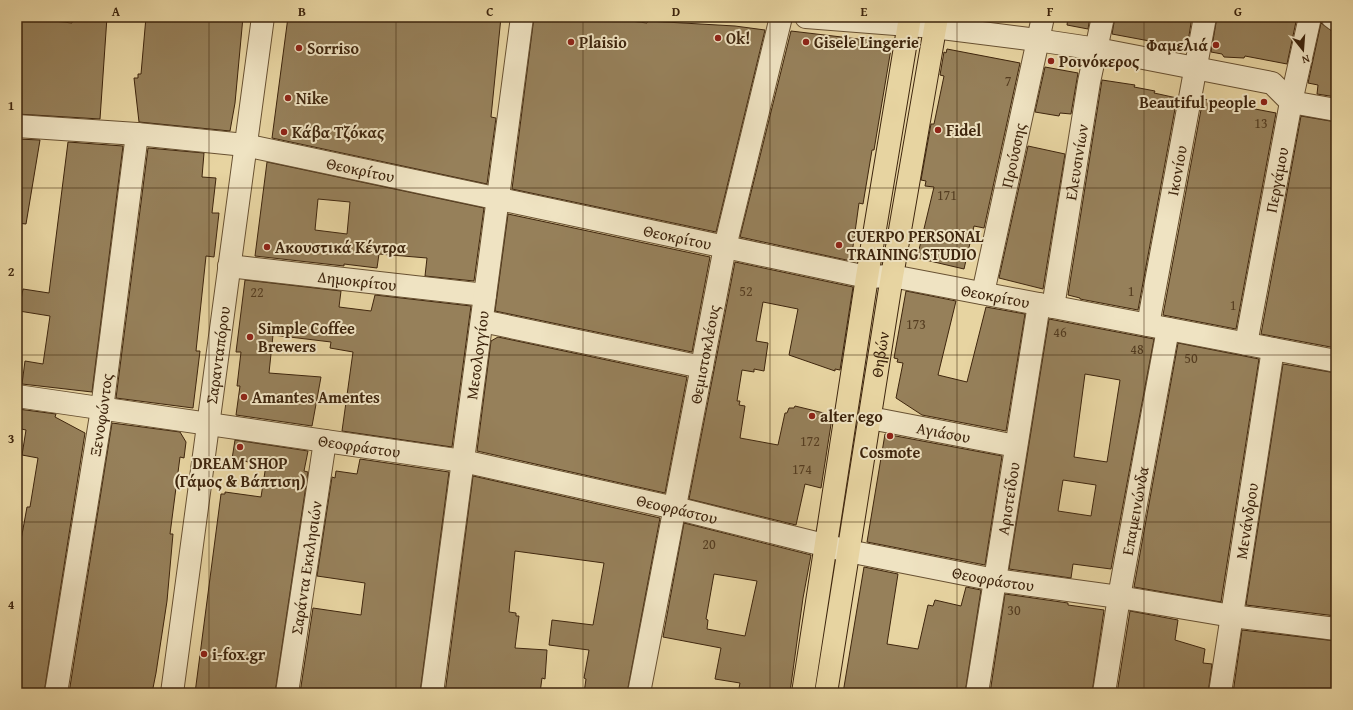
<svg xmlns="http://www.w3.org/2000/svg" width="1353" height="710" font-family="'Gentium Book Plus',serif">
  <rect width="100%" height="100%" fill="#e7d4a1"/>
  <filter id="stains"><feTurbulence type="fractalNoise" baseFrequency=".005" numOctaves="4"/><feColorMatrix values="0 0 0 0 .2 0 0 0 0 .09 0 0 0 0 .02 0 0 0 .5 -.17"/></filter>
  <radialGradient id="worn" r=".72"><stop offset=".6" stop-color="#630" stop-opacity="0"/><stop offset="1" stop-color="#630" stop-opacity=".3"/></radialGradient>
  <g fill="#96805a" stroke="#3e250d" fill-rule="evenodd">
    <polygon points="17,17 72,23 72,17 107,17 100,119 17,114"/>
    <polygon points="146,17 243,17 235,103 230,131 139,122 134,78 138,78 138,74 141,74"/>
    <polygon points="288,17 501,17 491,117 496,118 487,184 272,138"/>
    <polygon points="534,17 614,17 614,19 647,23 648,21 735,26 765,30 716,232 512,189"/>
    <polygon points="1068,17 1090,17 1088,29 1067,25"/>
    <polygon points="1115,17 1192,17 1187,48 1112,34"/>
    <polygon points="1217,17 1297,17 1287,64 1245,56 1244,58 1224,57 1222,54 1211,52"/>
    <polygon points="1321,23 1336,34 1336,97 1317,94 1318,85 1308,83"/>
    <polygon points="791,31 892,43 874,150 872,150 863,204 859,203 851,261 740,237"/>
    <polygon points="947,49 1020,63 984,228 974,226 964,269 917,258 934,187 925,186 926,181 921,180 931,124 934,124 944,76 940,75 944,52 946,53"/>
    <polygon points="1045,67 1078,73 1071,114 1060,113 1059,116 1035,112"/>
    <polygon points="1102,80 1135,85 1134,87 1155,91 1154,93 1177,98 1138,310 1080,299 1080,298 1068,295"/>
    <polygon points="1203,99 1276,113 1236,329 1163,315"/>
    <polygon points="1301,116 1336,122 1336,348 1261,334"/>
    <polygon points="17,139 40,140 26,224 17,223"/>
    <polygon points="68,142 123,146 92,392 22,384 25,361 43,364 50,316 19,311 23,289 49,293"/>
    <polygon points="1028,146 1065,154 1043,289 999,278"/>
    <polygon points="148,148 204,153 202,177 216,178 212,213 219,213 214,257 206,256 196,351 200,351 193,408 116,398"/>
    <path d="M267,162L484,208L474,281L425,276L427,258L379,254L377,268L344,264V266L255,256ZM318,199L350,202L347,234L315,230Z"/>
    <polygon points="508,214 710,257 692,352 495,311"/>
    <polygon points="735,262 853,287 840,370 835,369 835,371 789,355 798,309 763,302 756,341 768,343 764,371 754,369 754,372 742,370 737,401 740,401 739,405 745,406 740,438 778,445 785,413 787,413 789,408 794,408 795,406 828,414 828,417 832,418 821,488 805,484 796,525 689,499"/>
    <polygon points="245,280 341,291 339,307 371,311 375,295 471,306 452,447 342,431 353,352 330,348 331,342 273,335 269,373 321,377 312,426 236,415 240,386 237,386 241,352 236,352"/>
    <polygon points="906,291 956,301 938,375 967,382 986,307 1025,314 1006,431 922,415 896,398 903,363 897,362 898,359 894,358"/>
    <path d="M1049,319L1154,339L1111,569L1073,564L1071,578L1009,569ZM1085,374L1120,380L1107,462L1074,457ZM1063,480L1096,485L1091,516L1058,511Z"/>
    <polygon points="498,337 687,377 665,493 477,451 491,341"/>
    <polygon points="1178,343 1259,359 1221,602 1134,587"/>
    <polygon points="1283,364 1336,373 1336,616 1246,605"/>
    <polygon points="18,409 56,414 55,417 85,433 44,693 17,693 17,562 27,507 30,507 38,458 22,455 26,430 17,428"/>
    <polygon points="112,423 180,432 186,442 184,458 180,457 170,534 173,534 167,601 156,673 152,693 69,693"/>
    <polygon points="885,434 1002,456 985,565 867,542"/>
    <polygon points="235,440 308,451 304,471 308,472 275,693 195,693 221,494 225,494 225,492 261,497 266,465 232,459"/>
    <polygon points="360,459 449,472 420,693 300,693 313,608 361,615 365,583 317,576 332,477 335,478 336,471 357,474"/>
    <polygon points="473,476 660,518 627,693 584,693 586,679 584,678 589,650 549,645 552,620 593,625 604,563 515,551 509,612 516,613 516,616 519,616 515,648 547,650 545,679 542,678 540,693 445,693"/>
    <path d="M684,523L811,555L803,598L790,692L738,693L740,683L715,679L721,648L663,637ZM714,574L757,581L745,636L707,629L708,620L706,619Z"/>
    <polygon points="864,567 898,574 887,644 918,649 928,605 933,606 935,600 961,606 966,587 981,590 965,693 843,693"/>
    <polygon points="1005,594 1068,603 1068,605 1104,610 1092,693 990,693"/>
    <polygon points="1130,611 1178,620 1175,640 1205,649 1203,663 1212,664 1208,693 1117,693"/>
    <polygon points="1242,630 1336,641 1336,693 1233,693"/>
  </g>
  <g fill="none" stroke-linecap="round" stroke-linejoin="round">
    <defs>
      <g id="minor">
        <polyline points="806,17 934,27 1037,40 1097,49 1272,83 1291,102 1336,110"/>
        <polyline points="1332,17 1336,20"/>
        <path id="s1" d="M17,126L137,134L245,145L867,277L892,276L1336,361"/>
        <path id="s2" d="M229,266L485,295"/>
        <path id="s3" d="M983,293L1043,17"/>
        <path id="s4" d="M1053,307L1089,82L1103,17"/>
        <polyline points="482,321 702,367"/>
        <path id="s5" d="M1148,325L1205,17"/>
        <path id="s6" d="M1246,344L1291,102L1310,17"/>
        <path id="s7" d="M17,396L463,461L675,508L848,551L995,580L1119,597L1232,616L1336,629"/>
        <path id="s8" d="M870,418L1016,446"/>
        <path id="s9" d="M56,693L102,409L137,134"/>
        <path id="s10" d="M172,693L263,17"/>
        <path id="s11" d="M287,693L325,441"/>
        <path id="s12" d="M432,693L522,17"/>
        <path id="s13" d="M639,693L725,247L781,17"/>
        <path id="s14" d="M977,693L1039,304"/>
        <path id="s15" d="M1104,693L1119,597L1168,329"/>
        <path id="s16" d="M1220,693L1273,349"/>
      </g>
      <g id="major">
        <polyline points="803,693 867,277 910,17"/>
        <path id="s17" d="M826,693L892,276L937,17"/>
      </g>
    </defs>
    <use href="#minor" stroke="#685132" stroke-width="24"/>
    <use href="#major" stroke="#3e250d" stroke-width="24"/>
    <use href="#minor" stroke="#efe3c2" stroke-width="22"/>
    <use href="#major" stroke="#e7d4a1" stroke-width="22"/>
  </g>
  <path fill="none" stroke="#3e250d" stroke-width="1" stroke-opacity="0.55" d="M209,17V693M396,17V693M583,17V693M770,17V693M957,17V693M1144,17V693M17,188H1336M17,355H1336M17,522H1336"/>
  <g fill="#8f2418" stroke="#efe3c2" stroke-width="1.5">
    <circle cx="718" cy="38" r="4"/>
    <circle cx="571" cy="42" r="4"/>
    <circle cx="806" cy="42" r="4"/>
    <circle cx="1216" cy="45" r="4"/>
    <circle cx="299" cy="48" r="4"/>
    <circle cx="1051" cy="61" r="4"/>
    <circle cx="288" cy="98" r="4"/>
    <circle cx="1264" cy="102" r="4"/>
    <circle cx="938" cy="130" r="4"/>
    <circle cx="284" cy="132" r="4"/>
    <circle cx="839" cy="245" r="4"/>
    <circle cx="267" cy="247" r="4"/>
    <circle cx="250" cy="337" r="4"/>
    <circle cx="244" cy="397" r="4"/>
    <circle cx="812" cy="416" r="4"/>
    <circle cx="890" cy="436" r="4"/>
    <circle cx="240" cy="447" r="4"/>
    <circle cx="204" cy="654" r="4"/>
  </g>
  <g text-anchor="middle" stroke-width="4" stroke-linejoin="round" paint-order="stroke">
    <g font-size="14" fill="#543c20">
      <text x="1008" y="86">7</text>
      <text x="1261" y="128">13</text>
      <text x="947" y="200">171</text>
      <text x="746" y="296">52</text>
      <text x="1131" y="296">1</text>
      <text x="257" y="297">22</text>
      <text x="1233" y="310">1</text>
      <text x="916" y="329">173</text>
      <text x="1060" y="337">46</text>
      <text x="1137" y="354">48</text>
      <text x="1191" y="363">50</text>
      <text x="810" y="446">172</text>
      <text x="802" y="474">174</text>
      <text x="709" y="549">20</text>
      <text x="1014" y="615">30</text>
    </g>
    <g font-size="16" font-weight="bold" fill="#3e250d" stroke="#efe3c2" text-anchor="start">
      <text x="726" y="44">Ok!</text>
      <text x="579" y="48">Plaisio</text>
      <text x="814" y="48">Gisele Lingerie</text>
      <text x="1208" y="51" text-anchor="end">Φαμελιά</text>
      <text x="307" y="54">Sorriso</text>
      <text x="1059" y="67">Ροινόκερος</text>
      <text x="296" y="104">Nike</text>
      <text x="1256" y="108" text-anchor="end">Beautiful people</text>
      <text x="946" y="136">Fidel</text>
      <text x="292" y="138">Κάβα Τζόκας</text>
      <text x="847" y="242">CUERPO PERSONAL<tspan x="847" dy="18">TRAINING STUDIO</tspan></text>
      <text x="275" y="253">Ακουστικά Κέντρα</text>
      <text x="258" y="334">Simple Coffee<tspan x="258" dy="18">Brewers</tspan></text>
      <text x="252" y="403">Amantes Amentes</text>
      <text x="820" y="422">alter ego</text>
      <text x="890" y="458" text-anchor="middle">Cosmote</text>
      <text x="240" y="469" text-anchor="middle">DREAM SHOP<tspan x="240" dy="18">(Γάμος &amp; Βάπτιση)</tspan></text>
      <text x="212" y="660">i-fox.gr</text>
    </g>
    <g font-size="16" fill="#3e250d" stroke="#efe3c2">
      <text dy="6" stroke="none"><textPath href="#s3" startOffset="141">Προύσσης</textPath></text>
      <text dy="6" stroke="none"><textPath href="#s4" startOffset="147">Ελευσινίων</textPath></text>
      <text dy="6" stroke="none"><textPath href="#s1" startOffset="347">Θεοκρίτου</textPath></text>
      <text dy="6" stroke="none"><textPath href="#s5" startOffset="157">Ικονίου</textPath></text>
      <text dy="6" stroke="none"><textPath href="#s6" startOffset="167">Περγάμου</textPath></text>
      <text dy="6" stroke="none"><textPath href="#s1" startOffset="671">Θεοκρίτου</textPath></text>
      <text dy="6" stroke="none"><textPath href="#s2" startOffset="129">Δημοκρίτου</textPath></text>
      <text dy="6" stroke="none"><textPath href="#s1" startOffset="995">Θεοκρίτου</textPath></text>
      <text dy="6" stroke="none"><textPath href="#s13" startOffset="345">Θεμιστοκλέους</textPath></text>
      <text dy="6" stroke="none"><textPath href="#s10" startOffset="341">Σαρανταπόρου</textPath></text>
      <text dy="6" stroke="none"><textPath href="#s12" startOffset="341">Μεσολογγίου</textPath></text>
      <text dy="6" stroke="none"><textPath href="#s17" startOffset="343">Θηβών</textPath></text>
      <text dy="6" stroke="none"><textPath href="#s9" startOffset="282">Ξενοφώντος</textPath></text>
      <text dy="6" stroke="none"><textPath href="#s8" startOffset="75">Αγιάσου</textPath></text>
      <text dy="6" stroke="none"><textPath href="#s7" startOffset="346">Θεοφράστου</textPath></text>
      <text dy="6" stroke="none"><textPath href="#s14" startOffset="197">Αριστείδου</textPath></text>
      <text dy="6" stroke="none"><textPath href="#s7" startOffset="670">Θεοφράστου</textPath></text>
      <text dy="6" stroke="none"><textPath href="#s15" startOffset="185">Επαμεινώνδα</textPath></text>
      <text dy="6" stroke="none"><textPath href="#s16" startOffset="174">Μενάνδρου</textPath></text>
      <text dy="6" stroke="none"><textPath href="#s11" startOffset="127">Σαράντα Εκκλησιών</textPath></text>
      <text dy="6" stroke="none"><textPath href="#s7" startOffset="994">Θεοφράστου</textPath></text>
    </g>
  </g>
  <rect width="1353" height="710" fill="none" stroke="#e7d4a1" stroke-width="44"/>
  <g transform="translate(1303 50) rotate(163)" stroke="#efe3c2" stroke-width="3" paint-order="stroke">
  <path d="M0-3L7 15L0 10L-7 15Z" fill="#3e250d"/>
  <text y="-6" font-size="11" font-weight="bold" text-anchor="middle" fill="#3e250d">N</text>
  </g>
  <rect x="22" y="22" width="1309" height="666" fill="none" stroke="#3e250d" stroke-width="1.5"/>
  <g font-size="13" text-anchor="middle" font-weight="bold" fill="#3e250d">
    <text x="116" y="16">A</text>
    <text x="302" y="16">B</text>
    <text x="490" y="16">C</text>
    <text x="676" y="16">D</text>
    <text x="864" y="16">E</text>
    <text x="1050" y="16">F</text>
    <text x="1238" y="16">G</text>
    <text x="11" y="110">1</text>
    <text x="11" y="276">2</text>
    <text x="11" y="443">3</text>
    <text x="11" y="609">4</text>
  </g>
  <rect width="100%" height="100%" filter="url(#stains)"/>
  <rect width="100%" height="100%" fill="url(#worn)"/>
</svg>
